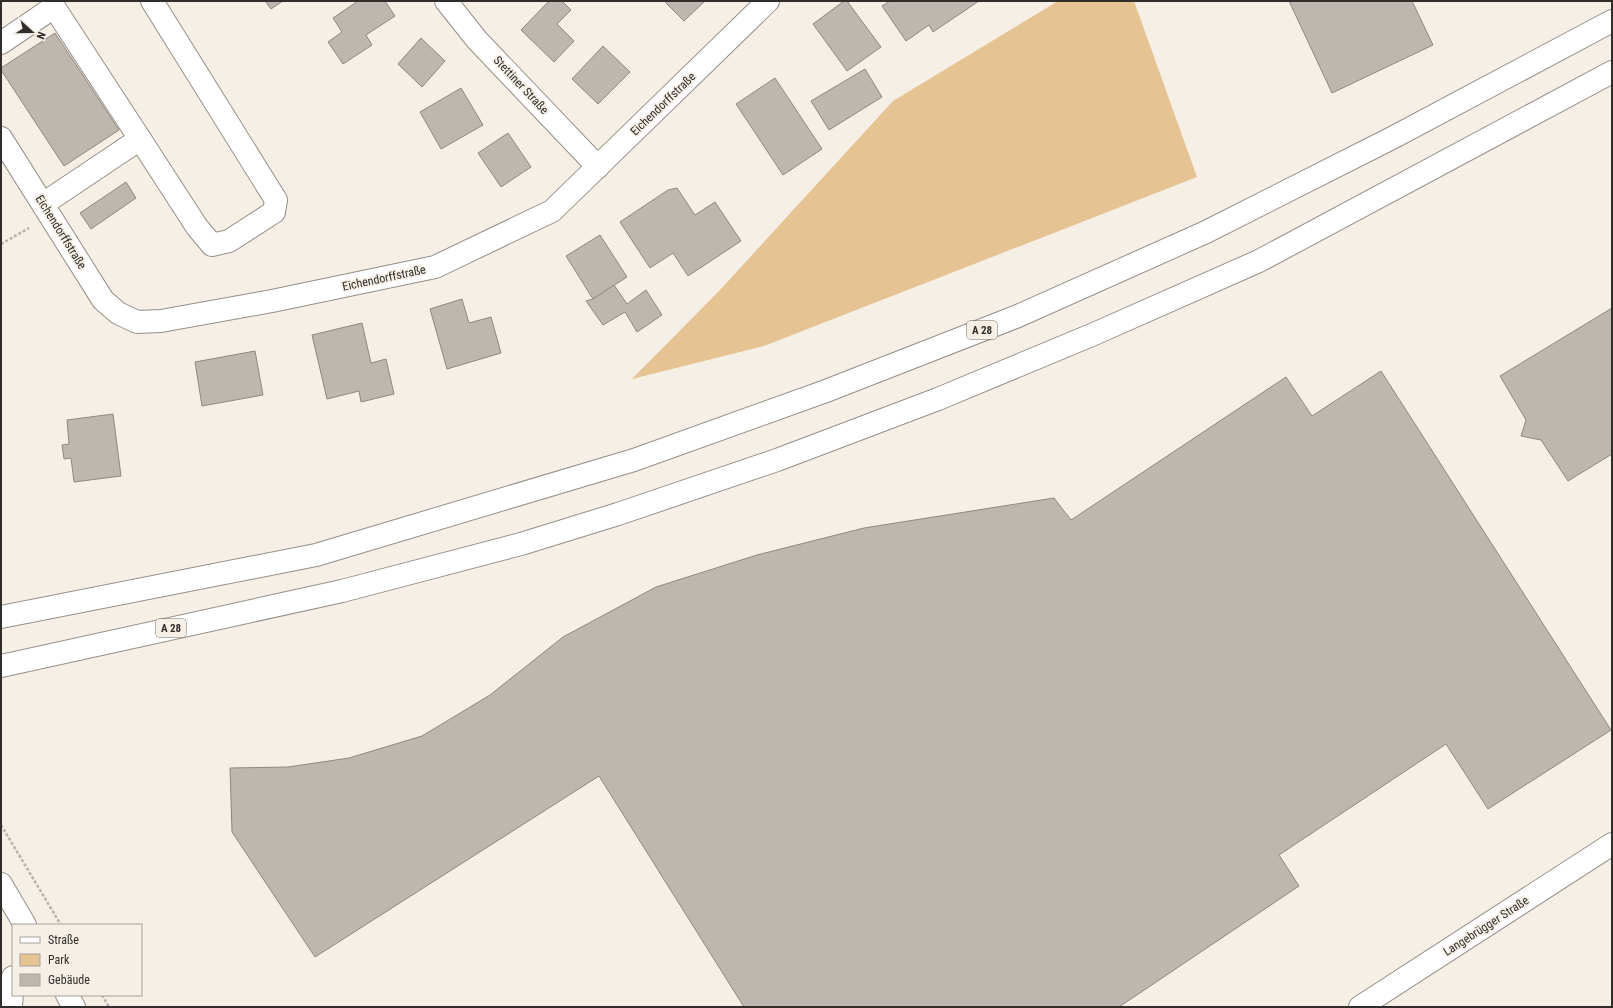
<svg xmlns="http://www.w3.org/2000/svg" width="1613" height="1008" font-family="'Roboto Condensed',sans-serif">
  <rect width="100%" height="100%" fill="#f5efe6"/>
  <polygon fill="#e5c392" points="1058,1 1134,1 1197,177 764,346 632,379 720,290 893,101"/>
  <g fill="#bdb7af" stroke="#8e8881">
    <polygon points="265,1 283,1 271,9"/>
    <polygon points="358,1 385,1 395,16 366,35 372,45 343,64 328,42 342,32 333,18"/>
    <polygon points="549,1 562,1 571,10 557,24 574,41 554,62 521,30"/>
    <polygon points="664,1 705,1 684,21"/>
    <polygon points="844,1 847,1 881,47 847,71 813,24"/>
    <polygon points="890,1 979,1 933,32 929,25 906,41 882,6"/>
    <polygon points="1289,1 1412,1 1433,45 1332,93"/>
    <polygon points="55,33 119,130 64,166 1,70 1,68"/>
    <polygon points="421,38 445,61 422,87 398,64"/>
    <polygon points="603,46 630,72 598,104 572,79"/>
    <polygon points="865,69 882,97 829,130 811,101"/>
    <polygon points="775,78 822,149 783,175 736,104"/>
    <polygon points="461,88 483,125 441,149 420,112"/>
    <polygon points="508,133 531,167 501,187 478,153"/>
    <polygon points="126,182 136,198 91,229 80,213"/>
    <polygon points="677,188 695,215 715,202 741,241 688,276 673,253 650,268 620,222 668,190"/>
    <polygon points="600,235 627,277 593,299 566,256"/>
    <polygon points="614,285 627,304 646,290 662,315 637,332 625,312 603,325 586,301 593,299"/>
    <polygon points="462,299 469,323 491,317 501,353 447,369 430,309"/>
    <polygon points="1612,308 1612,454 1568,481 1541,440 1521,436 1526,420 1500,376"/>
    <polygon points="362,323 371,363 386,359 394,394 361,402 359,391 327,399 312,335"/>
    <polygon points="255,351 263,395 202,406 195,362"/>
    <polygon points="1381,371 1611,730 1488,809 1446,744 1279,855 1299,886 1119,1007 744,1007 599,776 315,957 232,832 230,768 288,767 349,758 422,736 490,695 563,637 656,587 757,555 864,528 1054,498 1071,520 1286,377 1312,416"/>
    <polygon points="113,414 121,476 74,482 71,458 64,459 62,445 69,444 67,420"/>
  </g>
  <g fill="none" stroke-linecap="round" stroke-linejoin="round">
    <defs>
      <g id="minor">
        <polyline points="446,1 477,40 598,167"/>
        <polyline points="1,43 54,7 140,139 43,204"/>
        <polyline points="1,138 103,300 118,313 137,322 161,321 272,301 435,267 552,211 768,1"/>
        <polyline points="140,139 197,227 212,245 229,241 274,212 276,200 152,1"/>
        <polyline points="1360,1007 1612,844"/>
      </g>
      <g id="major">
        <polyline points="1,884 25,925"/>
        <polyline points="67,995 74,1007"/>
      </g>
      <g id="highway">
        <polyline points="1,617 316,555 634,460 826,391 1018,316 1206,232 1392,138 1612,21"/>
        <polyline points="1,666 342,591 521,544 618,514 777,460 938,399 1094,334 1259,261 1612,72"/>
        <polyline points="11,1007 13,977"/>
      </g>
    </defs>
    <use href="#minor" stroke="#958f88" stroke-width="24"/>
    <use href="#major" stroke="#958f88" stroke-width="24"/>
    <use href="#highway" stroke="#958f88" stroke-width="24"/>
    <g stroke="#b7b2ab" stroke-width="2.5" stroke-dasharray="3 2" stroke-linecap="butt">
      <polyline points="1,244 29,228"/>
      <polyline points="1,825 61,925"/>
      <polyline points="102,995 109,1007"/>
    </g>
    <use href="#minor" stroke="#fff" stroke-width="22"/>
    <use href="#major" stroke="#fff" stroke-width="22"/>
    <use href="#highway" stroke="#fff" stroke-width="22"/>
  </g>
  <g text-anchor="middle" stroke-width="3.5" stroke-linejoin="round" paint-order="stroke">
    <g fill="#f5efe6" stroke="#6b6862" stroke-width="1">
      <rect x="967" y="321" width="30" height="18" rx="3"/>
      <rect x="156" y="619" width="30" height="18" rx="3"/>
    </g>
    <g font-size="11" font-weight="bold" fill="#302e2a">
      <text x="982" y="334">A 28</text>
      <text x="171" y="632">A 28</text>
    </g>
    <g font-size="12" fill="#302e2a" stroke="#f5efe6">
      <text transform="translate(521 85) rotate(47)" y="4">Stettiner Straße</text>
      <text transform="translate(663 104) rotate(-44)" y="4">Eichendorffstraße</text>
      <text transform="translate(61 232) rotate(58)" y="4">Eichendorffstraße</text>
      <text transform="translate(384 278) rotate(-12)" y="4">Eichendorffstraße</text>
      <text transform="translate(1486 926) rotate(-33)" y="4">Langebrügger Straße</text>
    </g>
  </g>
  <rect width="1613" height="1008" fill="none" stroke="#302e2a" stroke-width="4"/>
  <rect x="12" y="924" width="130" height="72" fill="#f5efe6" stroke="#a6a29b"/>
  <rect x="20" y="937" width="20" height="6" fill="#ffffff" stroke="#a6a29b"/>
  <text x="48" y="944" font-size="12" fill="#302e2a">Straße</text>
  <rect x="20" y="954" width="20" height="12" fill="#e5c392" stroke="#a6a29b"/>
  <text x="48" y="964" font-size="12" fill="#302e2a">Park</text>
  <rect x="20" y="974" width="20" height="12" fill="#bdb7af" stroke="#a6a29b"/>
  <text x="48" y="984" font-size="12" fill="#302e2a">Gebäude</text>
  <g transform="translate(32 32) rotate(111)" stroke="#f5efe6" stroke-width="3" paint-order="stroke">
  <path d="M0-3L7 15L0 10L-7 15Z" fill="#302e2a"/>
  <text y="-6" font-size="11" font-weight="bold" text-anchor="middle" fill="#302e2a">N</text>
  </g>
</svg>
